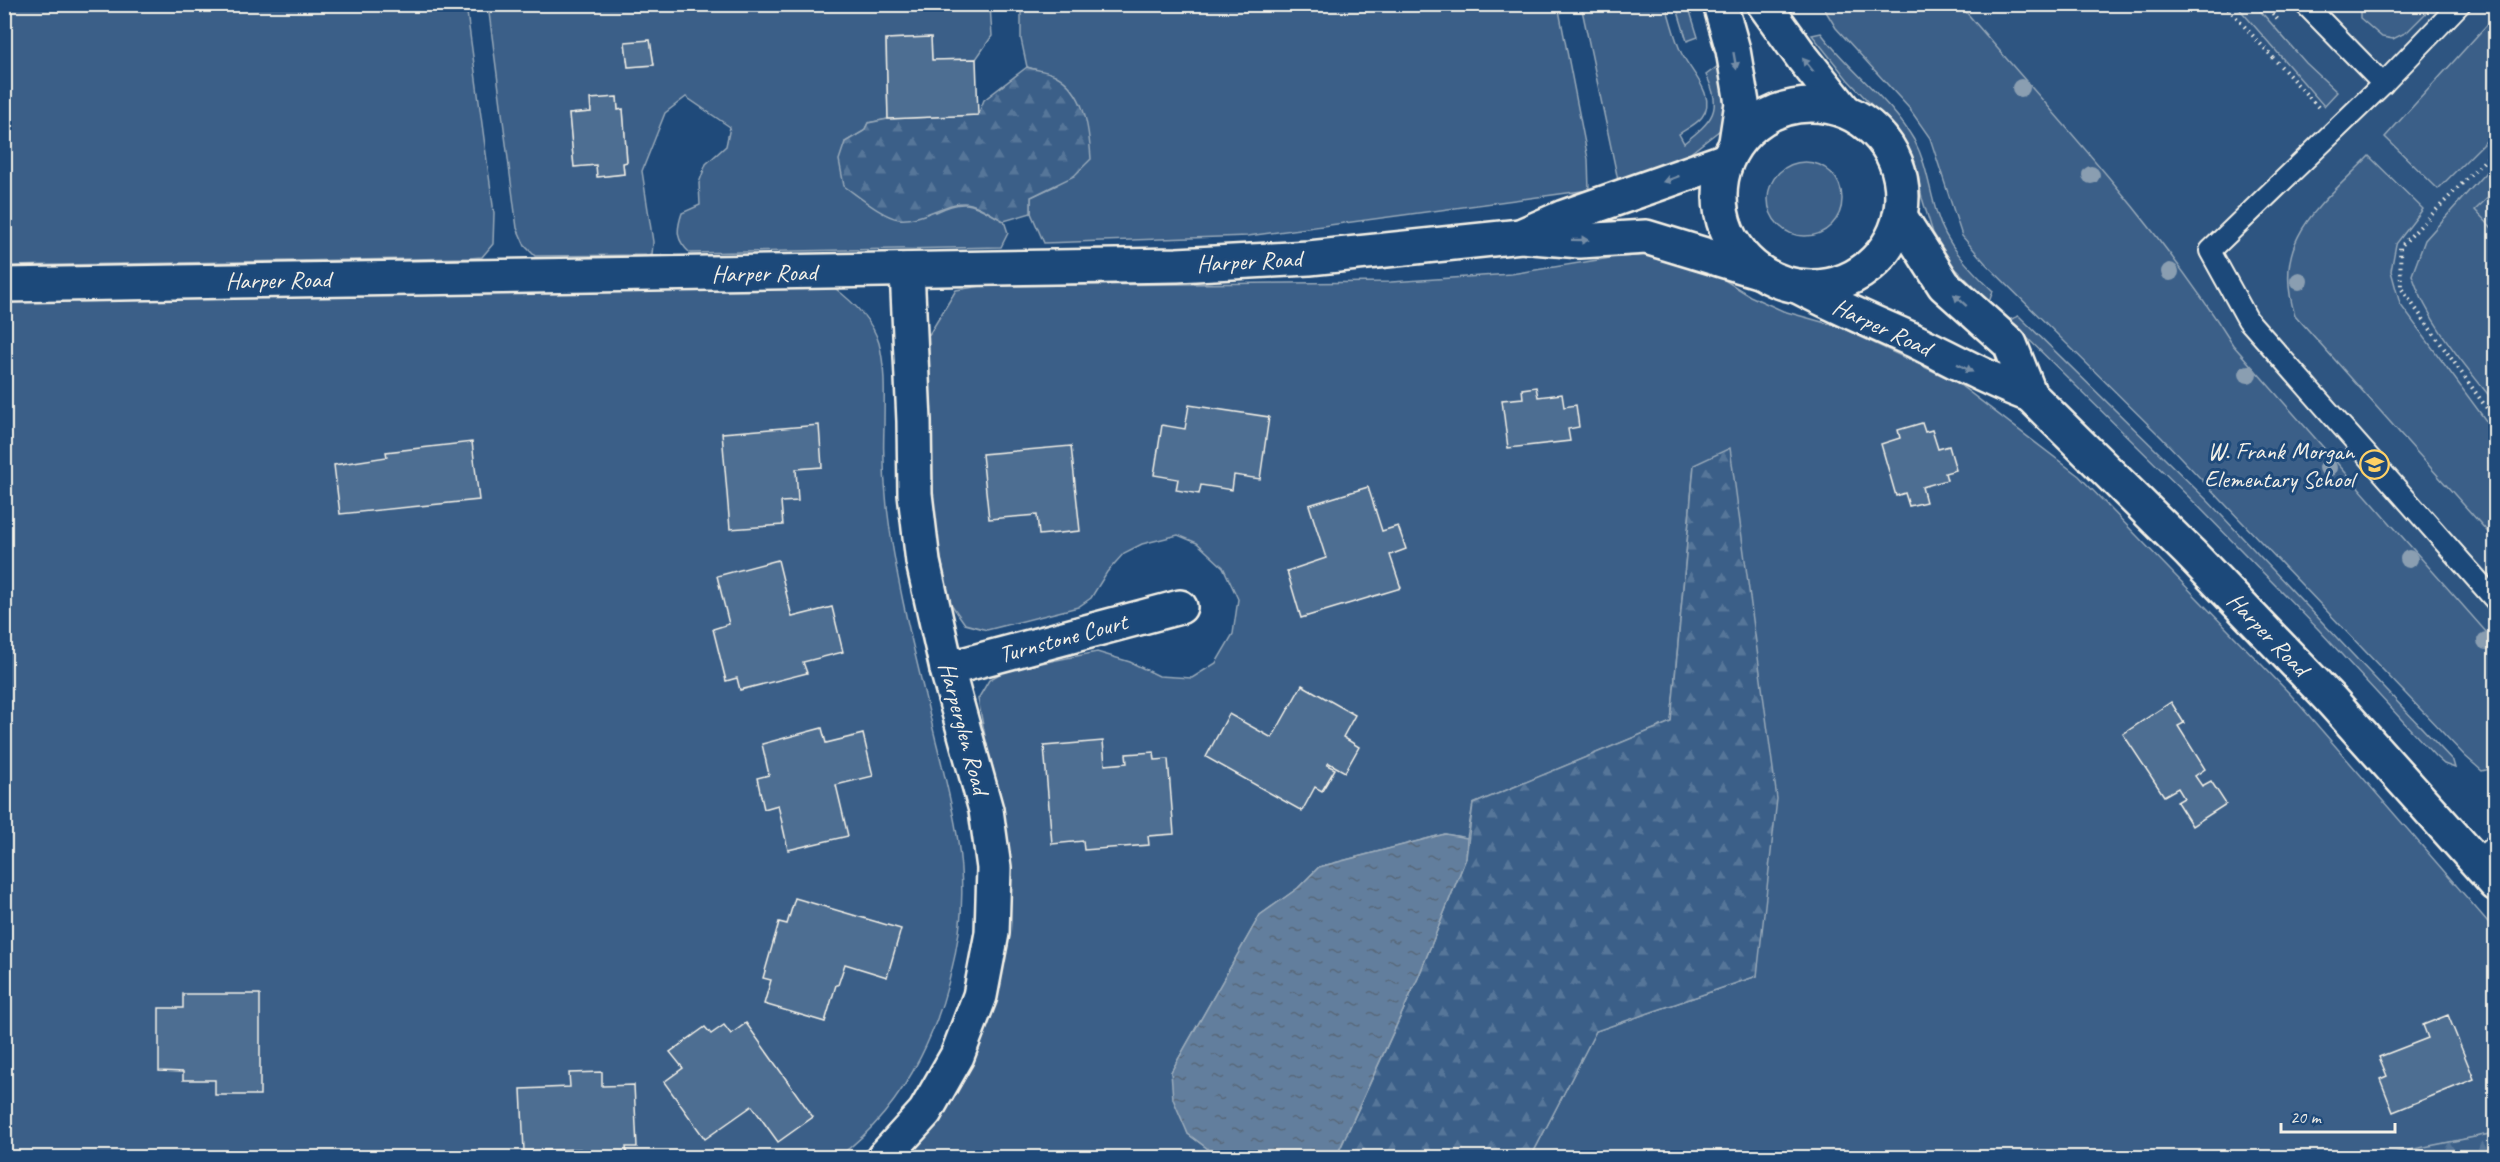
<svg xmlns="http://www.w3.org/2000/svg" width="2500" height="1162" font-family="Caveat,sans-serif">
  <defs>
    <pattern id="forest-firs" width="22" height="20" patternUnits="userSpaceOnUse" patternTransform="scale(1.5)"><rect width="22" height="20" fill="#3a5f88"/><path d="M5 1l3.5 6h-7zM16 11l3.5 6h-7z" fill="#577699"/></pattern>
    <pattern id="park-tufts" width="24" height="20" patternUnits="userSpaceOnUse" patternTransform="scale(1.5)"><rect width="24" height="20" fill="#3a5f88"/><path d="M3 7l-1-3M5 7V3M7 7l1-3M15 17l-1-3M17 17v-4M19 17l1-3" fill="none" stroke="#577699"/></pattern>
    <pattern id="water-ripples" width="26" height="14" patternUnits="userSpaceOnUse" patternTransform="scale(1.5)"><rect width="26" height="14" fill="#627e9d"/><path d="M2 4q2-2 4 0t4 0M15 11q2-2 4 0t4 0" fill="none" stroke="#58687a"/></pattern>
  </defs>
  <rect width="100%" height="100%" fill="#1f4a7a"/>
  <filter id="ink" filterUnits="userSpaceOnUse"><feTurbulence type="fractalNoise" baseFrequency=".0167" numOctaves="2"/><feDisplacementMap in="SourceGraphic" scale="12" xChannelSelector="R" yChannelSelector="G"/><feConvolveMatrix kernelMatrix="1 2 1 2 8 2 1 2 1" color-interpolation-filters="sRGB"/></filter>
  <g filter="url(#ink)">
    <polygon fill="#2d5581" points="1900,5 2495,5 2495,720"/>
    <g fill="#3a5f88" stroke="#97a8b8" stroke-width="1.5" fill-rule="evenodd">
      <polygon points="4,5 466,5 494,213 493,244 482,257 469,258 5,266"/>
      <path d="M488,5H990L992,36L976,59L932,60L931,37L886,39L888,119L868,123L864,131L845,142L936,212C968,196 975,206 1004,221L1008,233L1001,247L690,253C676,240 676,231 682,213L700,205L699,183L706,164L726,146L730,127L686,97L665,113L642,171L653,242L652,255L535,256L525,246L517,228ZM650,40L654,65L628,67L625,43ZM617,97L618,110H623L627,162L623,163L624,174L598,177L596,165L574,167L569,114L591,112V100Z"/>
      <polygon points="1021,5 1558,5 1588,159 1589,190 1248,236 1044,243 1031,213 1031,197 1057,185 1048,73 1027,67 1021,39"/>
      <path d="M1581,5H1666C1670,19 1674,35 1680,50C1687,68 1719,96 1702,117C1697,124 1686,129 1679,134L1684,143C1712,121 1724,110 1706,75L1718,66L1723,74L1727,119L1720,130L1684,158L1619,185Z"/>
      <polygon points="1676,5 1688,5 1698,37 1687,41"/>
      <path d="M1822,5H1960C2054,115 2156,222 2233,345L2495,642V768L2482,771L2465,756L2162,438L1986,264L1962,236L1930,138L1909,108L1836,28Z"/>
      <polygon points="2236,5 2255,5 2306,63 2337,92 2324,106"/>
      <polygon points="2365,5 2365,4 2434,5 2407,32 2393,39 2382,37 2360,18 2360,10"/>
      <polygon points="2495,16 2495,132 2438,189 2385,137"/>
      <path d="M1821,33C1849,71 1890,99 1914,140C1927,164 1929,189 1937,214C1946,245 1970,269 1993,291L1989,302L1955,268L1933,233L1922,198L1915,162L1902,137L1848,80L1812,35Z"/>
      <path d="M2369,156L2423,209L2396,244L2391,271L2400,304L2495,433V540L2295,315C2270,238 2321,206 2369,156Z"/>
      <path d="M2495,162V403C2464,364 2428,323 2412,275L2425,240Z"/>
      <circle cx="1805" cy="199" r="37"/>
      <polygon points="1661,254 1704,267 1750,296 1783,311 1840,327 1956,382 2079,476 2291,695 2495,930 2495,1133 2374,1158 1531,1157 1596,1031 1757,976 1694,465 1671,722 1473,804 1467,838 1445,834 1319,867 1298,888 1260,915 1171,1072 1188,1134 1219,1157 905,1158 964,1077 1006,848 978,699 989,680 1006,670 1097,652 1130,662 1159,676 1192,678 1216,663 1233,634 1238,599 1223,567 1197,543 1178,535 1142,544 1124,553 1107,572 1091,598 1078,607 987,630 965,624 949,601 927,484 927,338 956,290 981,286 1391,282 1511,274 1610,258"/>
      <path d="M832,286C851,300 872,319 879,343C886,370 884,399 884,427C883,453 884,481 887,507C896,585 917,661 935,737C951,801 969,865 959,932C946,1018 910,1104 838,1157H5L4,300Z"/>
      <polygon points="2019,316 2207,500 2453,761 2455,768 2444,764 2435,756 2319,630 2199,507 2009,320"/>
    </g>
    <g fill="url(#forest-firs)" stroke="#97a8b8" stroke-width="1.5">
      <path d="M1027,67C1035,70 1047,71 1055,75C1085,91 1089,128 1091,159L1074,176L1031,197V213L1004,221C994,216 982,207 971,204C949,198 923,222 899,219C883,217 857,195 844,186L839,160L845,142L864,131L868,123L888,119L978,115L984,100Z"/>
      <polygon points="1730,448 1777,799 1757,976 1596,1031 1531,1157 1336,1158 1418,978 1466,858 1473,804 1671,722 1694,465"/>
      <polygon points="2495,1133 2495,1157 2374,1157"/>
    </g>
    <polygon fill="url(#park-tufts)" stroke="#97a8b8" stroke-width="1.5" points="2495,191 2495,231 2475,210"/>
    <polygon fill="url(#water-ripples)" stroke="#9cacbb" stroke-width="1.5" points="1445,834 1467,838 1466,858 1418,978 1336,1157 1219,1157 1188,1134 1173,1099 1171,1072 1260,915 1298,888 1319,867"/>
    <g fill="#4d6e92" stroke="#f4f1e8" stroke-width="1.5">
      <polygon points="931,37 932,60 976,59 978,115 888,119 886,39"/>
      <polygon points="650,40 654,65 628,67 625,42"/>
      <polygon points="617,97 618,110 623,109 627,162 623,163 624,174 597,177 596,165 574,167 569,114 591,112 590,99"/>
      <polygon points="1536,387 1538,397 1562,394 1564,407 1576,405 1579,427 1568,429 1570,441 1508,448 1502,400 1523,398 1522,389"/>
      <polygon points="1189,405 1269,417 1260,479 1234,475 1232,490 1201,485 1199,494 1176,490 1178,479 1154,475 1162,425 1185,429"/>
      <polygon points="1922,423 1925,432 1932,430 1938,449 1949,446 1956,470 1945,473 1947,480 1922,487 1926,502 1909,506 1905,493 1896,496 1881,444 1900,438 1898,430"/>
      <polygon points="819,425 822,467 796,469 798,501 781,502 783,525 730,529 722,433"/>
      <polygon points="472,442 479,500 340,514 334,465 387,457 386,452"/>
      <polygon points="1071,446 1080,531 1039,535 1037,515 989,519 982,454"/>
      <polygon points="1368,487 1382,531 1398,526 1406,549 1390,555 1401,588 1301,618 1287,571 1326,558 1309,505"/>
      <polygon points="778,560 792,617 832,607 843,652 803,662 807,673 740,690 737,678 726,681 713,629 729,624 717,576"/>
      <polygon points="1302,685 1355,715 1343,737 1359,747 1345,772 1329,763 1327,765 1335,769 1322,791 1315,787 1302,811 1206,757 1229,714 1272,738"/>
      <polygon points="2171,702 2184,723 2178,726 2205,769 2195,776 2202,786 2211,781 2226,804 2192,826 2177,802 2184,798 2178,788 2164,796 2123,734"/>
      <polygon points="822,728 826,743 863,734 873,776 836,785 848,836 788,850 778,805 764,809 757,778 769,775 762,744"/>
      <polygon points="1103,741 1105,765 1127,763 1126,754 1154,752 1155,760 1168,759 1174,834 1148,836 1149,845 1084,850 1083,841 1052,844 1044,746"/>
      <polygon points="795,898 901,929 887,977 845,964 838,985 836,985 825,1022 764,1004 771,980 763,978 779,922 787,924"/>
      <polygon points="183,994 260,994 260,1095 215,1095 215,1080 183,1080 183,1072 159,1071 159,1008 183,1008"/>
      <polygon points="2448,1015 2474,1079 2393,1112 2380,1079 2387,1076 2379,1057 2428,1038 2423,1025"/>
      <polygon points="746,1023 813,1117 778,1142 752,1106 705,1139 664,1082 683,1068 670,1052 705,1027 711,1034 724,1025 731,1034"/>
      <polygon points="602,1072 602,1086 634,1085 637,1147 626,1147 627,1158 580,1158 580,1149 524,1151 521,1089 570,1087 569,1073"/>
    </g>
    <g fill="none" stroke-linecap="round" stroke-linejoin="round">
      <defs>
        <g id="lane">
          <polyline points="2305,4 2383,84 2460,4"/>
          <polyline points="2383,84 2210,251 2248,320 2496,601"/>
          <polyline points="2477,862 2496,844"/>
        </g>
        <g id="street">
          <polyline points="1720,4 1733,50 1742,103 1736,142"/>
          <polyline points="1764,4 1802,57 1845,111"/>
          <polyline points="947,669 1180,607"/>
          <polyline points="883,1158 925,1112 957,1056 980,996 992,933 994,868 986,810 947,669 923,562 915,494 914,421 907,270"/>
        </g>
        <g id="secondary">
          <circle cx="1811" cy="196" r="91"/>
          <polyline points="1900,216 1944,285 2010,344 2030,395 2190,553 2331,700 2496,884"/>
          <polyline points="1525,234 1564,217 1726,160"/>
          <polyline points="4,285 1177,265 1309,258 1521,236 1580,241 1646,237 1758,271"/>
          <path d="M1799,287C1837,307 1875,323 1913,340C1952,359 1988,380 2030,395"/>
        </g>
      </defs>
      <use href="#lane" stroke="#f4f1e8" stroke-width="24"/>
      <use href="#street" stroke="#f4f1e8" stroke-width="38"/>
      <use href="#secondary" stroke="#f4f1e8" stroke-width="38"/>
      <g stroke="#f4f1e8" stroke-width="4" stroke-dasharray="1.5 4.5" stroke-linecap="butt">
        <polyline points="2224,4 2318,107"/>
        <polyline points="2265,4 2278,20"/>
        <polyline points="2496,149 2400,247 2401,288 2496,421"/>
      </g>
      <use href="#lane" stroke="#1f4a7a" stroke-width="20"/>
      <use href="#street" stroke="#1f4a7a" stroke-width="33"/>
      <use href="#secondary" stroke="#1f4a7a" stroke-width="33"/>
    </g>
    <g fill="#8a9eb1">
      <circle cx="2021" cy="88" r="9"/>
      <circle cx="2091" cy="175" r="9"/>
      <circle cx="2170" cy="272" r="9"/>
      <circle cx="2299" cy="281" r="9"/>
      <circle cx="2248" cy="374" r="9"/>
      <circle cx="2328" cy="468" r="9"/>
      <circle cx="2409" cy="559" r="9"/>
      <circle cx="2486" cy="641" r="9"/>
    </g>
    <defs><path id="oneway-solid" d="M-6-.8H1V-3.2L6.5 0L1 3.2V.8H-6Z" transform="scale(1.5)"/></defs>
    <g fill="#748da6">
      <use href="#oneway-solid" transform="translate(1735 61) rotate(80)"/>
      <use href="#oneway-solid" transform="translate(1808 65) rotate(-129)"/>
      <use href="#oneway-solid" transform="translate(1671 179) rotate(160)"/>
      <use href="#oneway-solid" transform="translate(1580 240) rotate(1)"/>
      <use href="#oneway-solid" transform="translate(1960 300) rotate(-138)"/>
      <use href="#oneway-solid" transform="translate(1965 368) rotate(28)"/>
    </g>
  </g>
  <defs>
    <symbol id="school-ring" viewBox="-11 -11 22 22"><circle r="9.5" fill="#1f4a7a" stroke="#ffd166" stroke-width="1.5"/><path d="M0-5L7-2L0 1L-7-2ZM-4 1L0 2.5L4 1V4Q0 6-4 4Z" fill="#ffd166"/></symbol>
  </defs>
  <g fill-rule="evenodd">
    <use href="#school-ring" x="2358" y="448" width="33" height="33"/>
  </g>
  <g text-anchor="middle" stroke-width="6" stroke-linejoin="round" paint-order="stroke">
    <g font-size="24" fill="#f4f1e8" stroke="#1f4a7a">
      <text transform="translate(1249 261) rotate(-3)" y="8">Harper Road</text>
      <text transform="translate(764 273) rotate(-1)" y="8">Harper Road</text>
      <text transform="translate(278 280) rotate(-1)" y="8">Harper Road</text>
      <text transform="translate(1882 327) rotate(25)" y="8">Harper Road</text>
      <text transform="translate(2268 634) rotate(46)" y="8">Harper Road</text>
      <text transform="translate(1063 638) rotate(-15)" y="8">Turnstone Court</text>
      <text transform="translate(964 728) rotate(75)" y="8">Harperglen Road</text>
    </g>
    <g font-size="24" fill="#f4f1e8" stroke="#1f4a7a" text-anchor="end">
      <text x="2354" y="459">W. Frank Morgan<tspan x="2354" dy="28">Elementary School</tspan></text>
    </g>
  </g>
  <rect width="2500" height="1162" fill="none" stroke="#1f4a7a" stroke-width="24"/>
  <rect x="12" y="12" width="2476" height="1138" fill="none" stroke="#f4f1e8" stroke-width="2" filter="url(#ink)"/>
  <path d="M2281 1123v9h114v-9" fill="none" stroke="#f4f1e8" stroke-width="3"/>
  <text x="2290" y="1123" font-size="18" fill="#f4f1e8" stroke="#1f4a7a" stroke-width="4.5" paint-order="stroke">20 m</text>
</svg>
